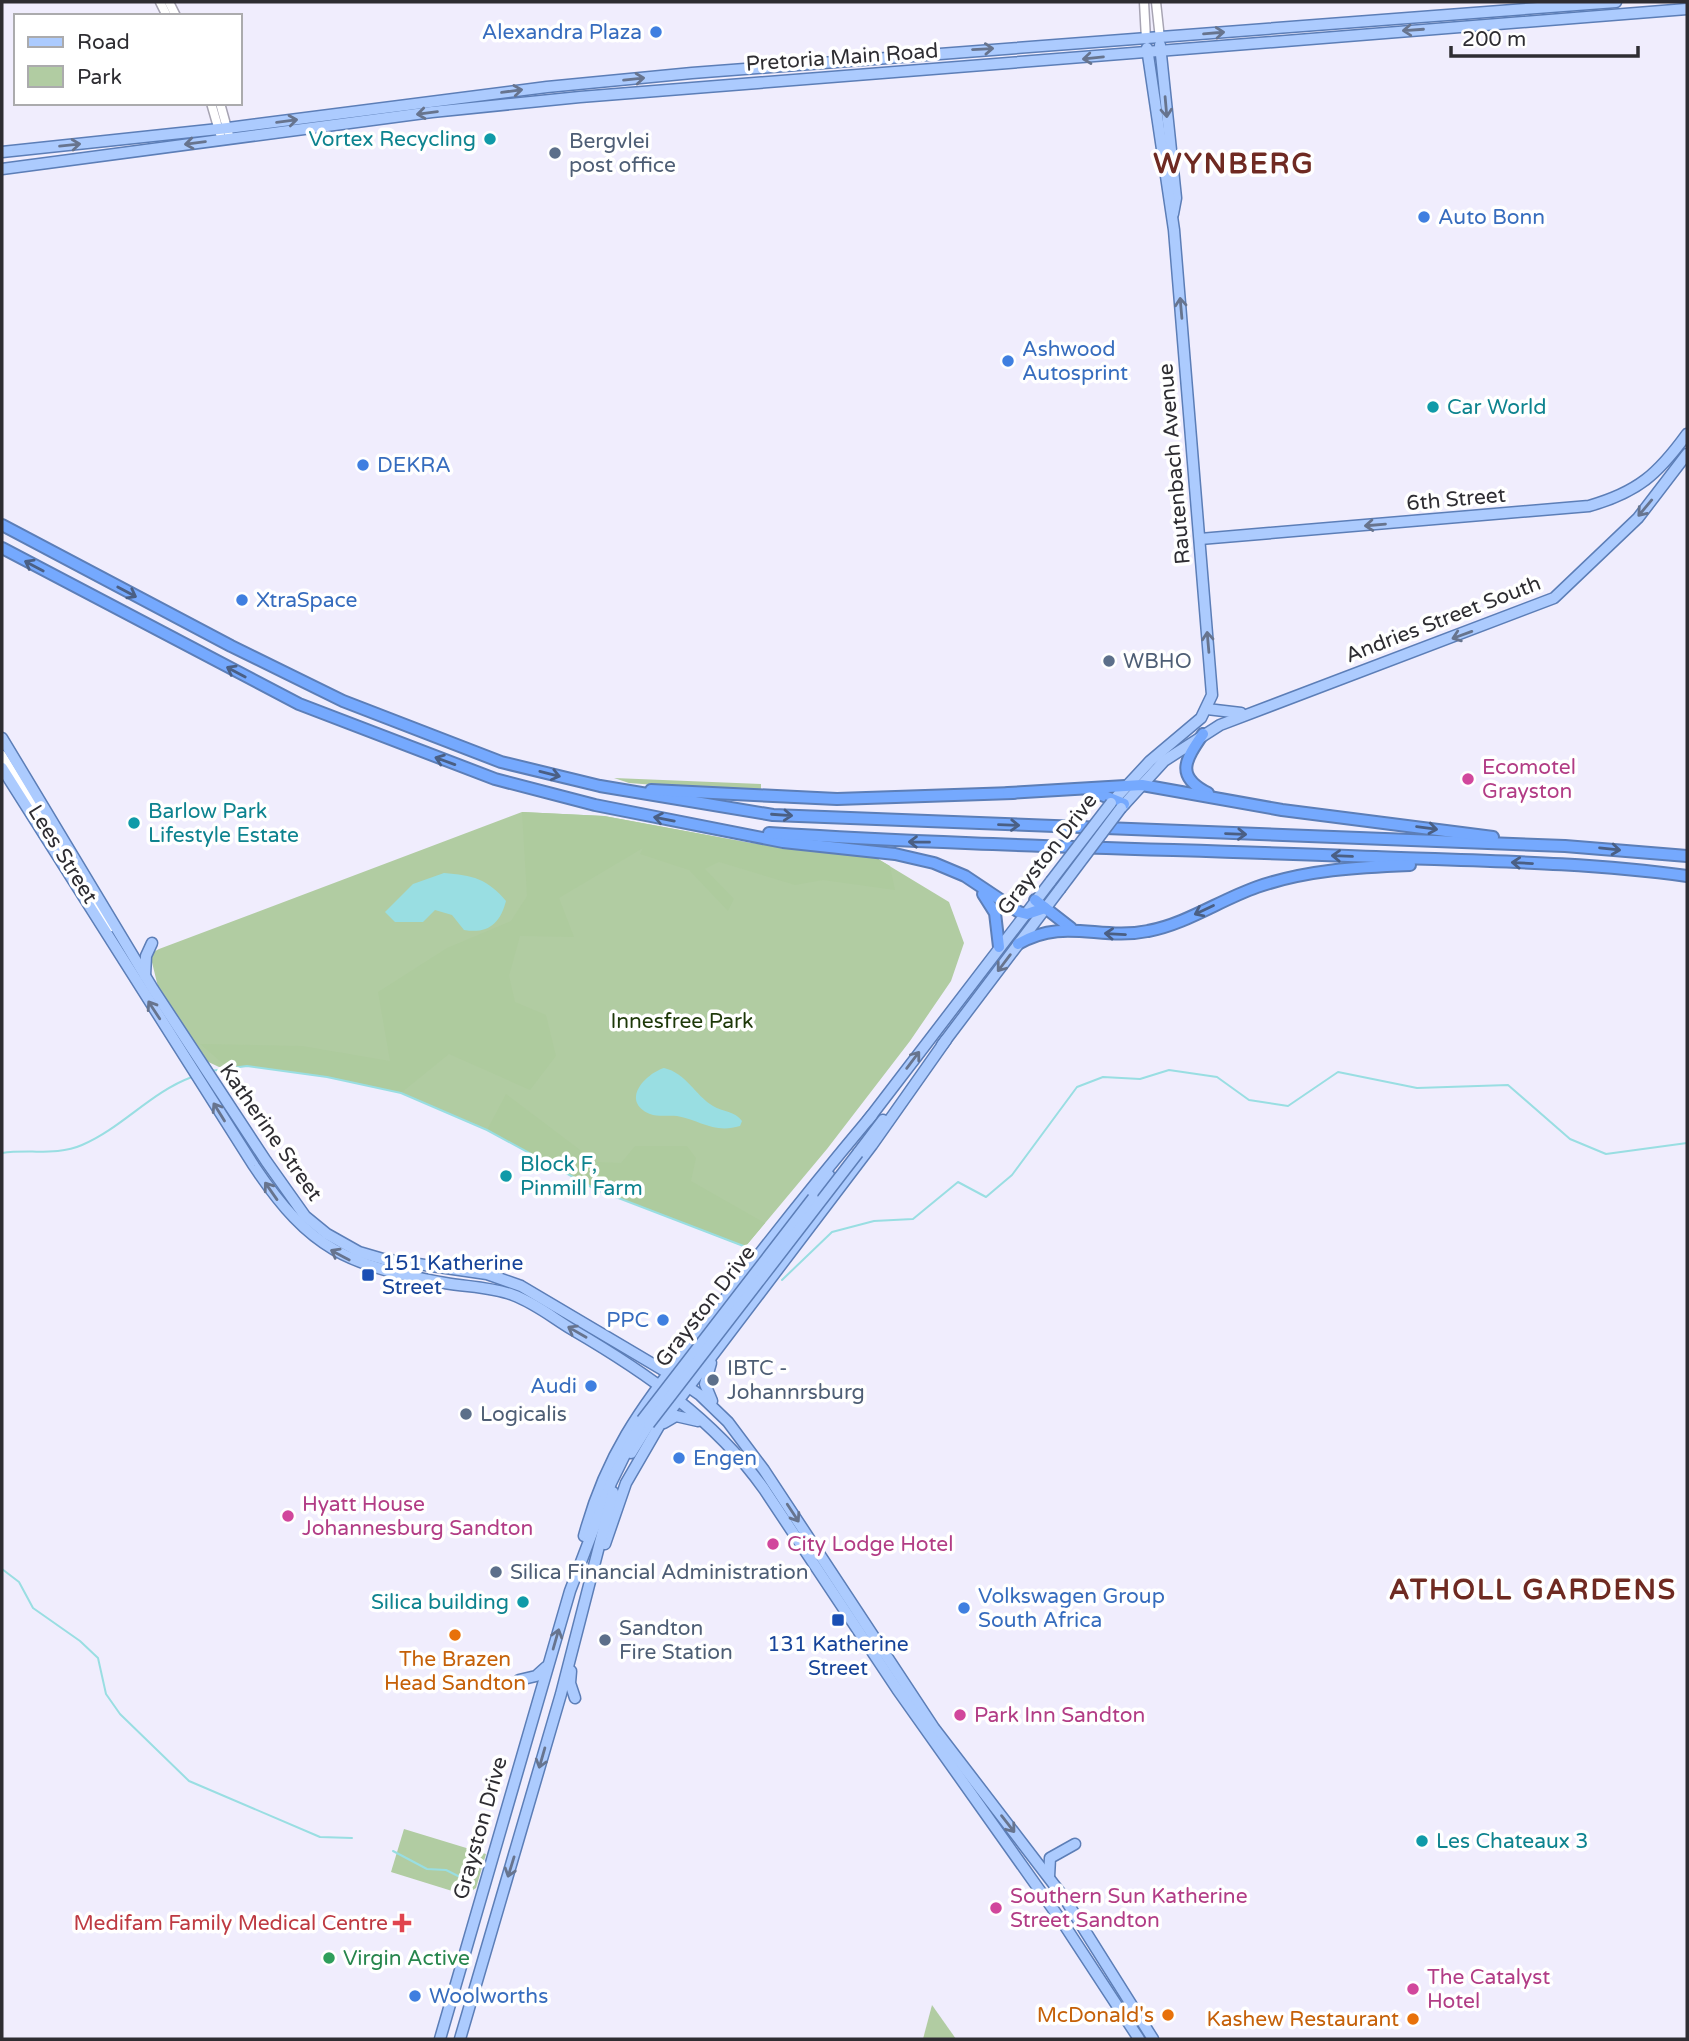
<svg xmlns="http://www.w3.org/2000/svg" width="1689" height="2041" font-family="'Varela Round',sans-serif">
  <rect width="100%" height="100%" fill="#f0edfd"/>
  <g fill="#b1cca2">
    <polygon points="614,778 761,784 761,793 629,783"/>
    <polygon points="522,812 604,816 750,843 873,856 949,902 964,943 951,981 910,1041 827,1149 745,1247 595,1189 487,1130 401,1093 327,1077 247,1066 219,1067 200,1058 158,987 150,954 159,949"/>
    <polygon points="404,1829 486,1854 476,1888 465,1895 391,1872"/>
    <polygon points="932,2005 956,2039 923,2039"/>
  </g>
  <g fill="#aecb9e">
    <path d="M522,812L604,816L750,843L873,856L890,866L895,890L823,880L795,885L719,862L705,869L734,899L728,911L689,870L640,854L643,848L559,898L574,937L520,936L509,976L515,1002L546,1015L556,1056L530,1090L449,1054L401,1093C351,1080 278,1064 227,1067L200,1044L302,1046L390,1061L378,992L447,948L511,921L527,896Z"/>
    <polygon points="506,1094 596,1162 621,1163 635,1146 687,1146 696,1158 691,1181 765,1223 745,1247 595,1189 487,1130"/>
  </g>
  <g fill="#99dee2">
    <path d="M444,873C472,875 488,879 506,901C500,924 488,934 464,930L452,915L435,910L423,922H395L385,912L413,884Z"/>
    <path d="M664,1068C686,1073 695,1095 713,1106C723,1112 735,1111 742,1121L740,1126C714,1134 700,1120 677,1116C668,1115 658,1117 650,1114C620,1101 645,1074 664,1068Z"/>
  </g>
  <g fill="none" stroke-linecap="round" stroke-linejoin="round">
    <g stroke="#99dee2" stroke-width="2">
      <polyline points="210,1071 247,1066 327,1077 401,1093 487,1130 595,1189 746,1247"/>
      <path d="M2,1153C28,1149 57,1156 82,1145C122,1128 151,1092 192,1077"/>
      <polyline points="782,1280 832,1232 874,1221 913,1219 958,1182 986,1197 1012,1175 1077,1087 1103,1077 1140,1079 1169,1070 1217,1077 1249,1100 1288,1106 1338,1072 1417,1088 1508,1085 1570,1139 1606,1154 1687,1143"/>
      <polyline points="2,1569 19,1582 33,1608 80,1641 98,1658 106,1694 120,1714 189,1781 320,1837 352,1838"/>
      <polyline points="393,1851 427,1869 446,1870 474,1884"/>
    </g>
    <defs>
      <g id="minor">
        <polyline points="160,2 167,16"/>
        <polyline points="169,2 176,16"/>
        <polyline points="1144,2 1146,39"/>
        <polyline points="1156,2 1160,39"/>
        <polyline points="211,103 220,134"/>
        <polyline points="220,103 230,139"/>
        <polyline points="2,755 95,906 111,927"/>
      </g>
      <g id="major">
        <polyline points="1160,45 1176,198 1173,214"/>
        <polyline points="2,152 228,128 547,87 692,73 1616,2"/>
        <polyline points="2,169 432,112 580,97 1687,9"/>
        <path d="M1200,539L1589,506C1638,492 1658,474 1687,434"/>
        <polyline points="1207,709 1241,713"/>
        <polyline points="2,738 153,989 266,1161 305,1216 327,1234 359,1252 383,1259 487,1274 521,1286 668,1373 700,1395 728,1422 764,1470 934,1728 1065,1899 1153,2039"/>
        <path d="M2,768L254,1166C311,1251 347,1265 445,1283C468,1287 492,1287 513,1295C535,1303 553,1318 573,1330C645,1372 715,1420 764,1489L897,1689L1065,1926L1139,2039"/>
        <polyline points="1111,803 1150,761 1201,718 1212,695 1174,230 1147,48"/>
        <polyline points="1121,808 1164,761 1220,725 1554,598 1638,518 1687,454"/>
        <polyline points="145,976 146,956 152,943"/>
        <polyline points="942,1045 1060,889"/>
        <polyline points="868,1120 1051,881"/>
        <polyline points="858,1153 883,1120"/>
        <polyline points="813,1198 829,1175"/>
        <polyline points="711,1363 705,1384 712,1401"/>
        <polyline points="664,1423 676,1416 698,1421"/>
        <polyline points="631,1453 649,1424"/>
        <path d="M584,1536C609,1443 650,1398 706,1324C759,1253 815,1183 872,1115"/>
        <polyline points="605,1544 626,1483 659,1426 872,1145 946,1040"/>
        <polyline points="571,1671 570,1683 575,1698"/>
        <polyline points="519,1680 536,1676 546,1667"/>
        <polyline points="1049,1877 1050,1858 1075,1844"/>
        <polyline points="440,2039 570,1591 611,1483 642,1420"/>
        <polyline points="460,2039 561,1694 613,1492"/>
      </g>
      <g id="highway">
        <polyline points="2,525 231,646 343,701 501,762 600,786 773,815 1565,846 1687,856"/>
        <polyline points="2,548 299,704 495,779 595,805 783,842 895,854 934,863 965,876 1019,912 1027,914 1045,908"/>
        <path d="M1203,734C1186,759 1174,776 1208,793"/>
        <polyline points="651,790 837,799 1013,793"/>
        <polyline points="1092,791 1124,804"/>
        <polyline points="1008,793 1142,785 1282,810 1493,837"/>
        <path d="M769,833C971,846 1174,849 1376,857C1480,861 1585,862 1687,876"/>
        <polyline points="983,894 995,913 999,947"/>
        <polyline points="1035,900 1071,928"/>
        <path d="M1018,944C1064,917 1100,941 1148,931C1186,924 1220,900 1257,887C1306,870 1358,867 1410,865"/>
      </g>
    </defs>
    <use href="#minor" stroke="#a7a4b3" stroke-width="11"/>
    <use href="#major" stroke="#5c7eb7" stroke-width="13"/>
    <use href="#highway" stroke="#5c7eb7" stroke-width="14"/>
    <use href="#minor" stroke="#fff" stroke-width="8"/>
    <use href="#major" stroke="#accbfe" stroke-width="10"/>
    <use href="#highway" stroke="#75a9fe" stroke-width="10"/>
    <defs>
      <g id="major-bridge">
        <polyline points="1051,881 1111,803"/>
        <polyline points="1060,889 1121,808"/>
        <polyline points="642,1420 813,1198"/>
        <polyline points="649,1424 858,1153"/>
      </g>
    </defs>
    <use href="#major-bridge" stroke="#5c7eb7" stroke-width="13" stroke-linecap="butt"/>
    <use href="#major-bridge" stroke="#accbfe" stroke-width="10"/>
  </g>
  <defs><path id="oneway-shaft" d="M-6 0H5M1.5-3L5.5 0L1.5 3" fill="none" stroke-width="1.6" stroke-linecap="round" stroke-linejoin="round" transform="scale(1.75)"/></defs>
  <g stroke="#67748e">
    <use href="#oneway-shaft" transform="translate(1413 30) rotate(176)"/>
    <use href="#oneway-shaft" transform="translate(1214 33) rotate(-5)"/>
    <use href="#oneway-shaft" transform="translate(983 49) rotate(-3)"/>
    <use href="#oneway-shaft" transform="translate(1093 58) rotate(174)"/>
    <use href="#oneway-shaft" transform="translate(634 79) rotate(-6)"/>
    <use href="#oneway-shaft" transform="translate(512 91) rotate(-8)"/>
    <use href="#oneway-shaft" transform="translate(1166 107) rotate(85)"/>
    <use href="#oneway-shaft" transform="translate(427 113) rotate(173)"/>
    <use href="#oneway-shaft" transform="translate(287 121) rotate(-7)"/>
    <use href="#oneway-shaft" transform="translate(195 143) rotate(173)"/>
    <use href="#oneway-shaft" transform="translate(70 145) rotate(-6)"/>
    <use href="#oneway-shaft" transform="translate(1181 308) rotate(-95)"/>
    <use href="#oneway-shaft" transform="translate(1645 508) rotate(130)"/>
    <use href="#oneway-shaft" transform="translate(1375 525) rotate(175)"/>
    <use href="#oneway-shaft" transform="translate(1462 635) rotate(160)"/>
    <use href="#oneway-shaft" transform="translate(1208 642) rotate(-95)"/>
    <use href="#oneway-shaft" transform="translate(1004 963) rotate(127)"/>
    <use href="#oneway-shaft" transform="translate(154 1010) rotate(-123)"/>
    <use href="#oneway-shaft" transform="translate(913 1060) rotate(-53)"/>
    <use href="#oneway-shaft" transform="translate(219 1112) rotate(-122)"/>
    <use href="#oneway-shaft" transform="translate(271 1191) rotate(-125)"/>
    <use href="#oneway-shaft" transform="translate(340 1255) rotate(-152)"/>
    <use href="#oneway-shaft" transform="translate(577 1332) rotate(-150)"/>
    <use href="#oneway-shaft" transform="translate(793 1513) rotate(57)"/>
    <use href="#oneway-shaft" transform="translate(556 1639) rotate(-74)"/>
    <use href="#oneway-shaft" transform="translate(542 1758) rotate(106)"/>
    <use href="#oneway-shaft" transform="translate(1008 1824) rotate(52)"/>
    <use href="#oneway-shaft" transform="translate(511 1867) rotate(107)"/>
  </g>
  <g stroke="#4a5f84">
    <use href="#oneway-shaft" transform="translate(34 566) rotate(-152)"/>
    <use href="#oneway-shaft" transform="translate(127 592) rotate(28)"/>
    <use href="#oneway-shaft" transform="translate(236 672) rotate(-152)"/>
    <use href="#oneway-shaft" transform="translate(445 761) rotate(-160)"/>
    <use href="#oneway-shaft" transform="translate(550 774) rotate(14)"/>
    <use href="#oneway-shaft" transform="translate(782 815) rotate(4)"/>
    <use href="#oneway-shaft" transform="translate(664 819) rotate(-169)"/>
    <use href="#oneway-shaft" transform="translate(1009 825) rotate(2)"/>
    <use href="#oneway-shaft" transform="translate(1427 828) rotate(7)"/>
    <use href="#oneway-shaft" transform="translate(1236 834) rotate(2)"/>
    <use href="#oneway-shaft" transform="translate(919 842) rotate(-179)"/>
    <use href="#oneway-shaft" transform="translate(1610 849) rotate(6)"/>
    <use href="#oneway-shaft" transform="translate(1342 856) rotate(-178)"/>
    <use href="#oneway-shaft" transform="translate(1522 863) rotate(-177)"/>
    <use href="#oneway-shaft" transform="translate(1204 910) rotate(155)"/>
    <use href="#oneway-shaft" transform="translate(1115 934) rotate(-177)"/>
  </g>
  <g fill="#3f7fe0" stroke="#fff" stroke-width="2.5">
    <circle cx="656" cy="32" r="7"/>
    <circle cx="1424" cy="217" r="7"/>
    <circle cx="1008" cy="361" r="7"/>
    <circle cx="363" cy="465" r="7"/>
    <circle cx="242" cy="600" r="7"/>
    <circle cx="663" cy="1320" r="7"/>
    <circle cx="591" cy="1386" r="7"/>
    <circle cx="679" cy="1458" r="7"/>
    <circle cx="964" cy="1608" r="7"/>
    <circle cx="415" cy="1996" r="7"/>
  </g>
  <g fill="#0f9aa8" stroke="#fff" stroke-width="2.5">
    <circle cx="490" cy="139" r="7"/>
    <circle cx="1433" cy="407" r="7"/>
    <circle cx="134" cy="823" r="7"/>
    <circle cx="506" cy="1176" r="7"/>
    <circle cx="523" cy="1602" r="7"/>
    <circle cx="1422" cy="1841" r="7"/>
  </g>
  <g fill="#5c6f8a" stroke="#fff" stroke-width="2.5">
    <circle cx="555" cy="153" r="7"/>
    <circle cx="1109" cy="661" r="7"/>
    <circle cx="713" cy="1380" r="7"/>
    <circle cx="466" cy="1414" r="7"/>
    <circle cx="496" cy="1572" r="7"/>
    <circle cx="605" cy="1640" r="7"/>
  </g>
  <g fill="#d1479c" stroke="#fff" stroke-width="2.5">
    <circle cx="1468" cy="779" r="7"/>
    <circle cx="288" cy="1516" r="7"/>
    <circle cx="773" cy="1544" r="7"/>
    <circle cx="960" cy="1715" r="7"/>
    <circle cx="996" cy="1908" r="7"/>
    <circle cx="1413" cy="1989" r="7"/>
  </g>
  <g fill="#1a4fb4" stroke="#fff" stroke-width="2.5">
    <rect x="361" y="1268" width="14" height="14" rx="3.5"/>
    <rect x="831" y="1613" width="14" height="14" rx="3.5"/>
  </g>
  <g fill="#e8710a" stroke="#fff" stroke-width="2.5">
    <circle cx="455" cy="1635" r="7"/>
    <circle cx="1168" cy="2015" r="7"/>
    <circle cx="1413" cy="2019" r="7"/>
  </g>
  <path fill="#e0444e" stroke="#fff" stroke-width="2.5" d="M398.5 1912.5h7v7h7v7h-7v7h-7v-7h-7v-7h7z"/>
  <circle fill="#2e9e5b" stroke="#fff" stroke-width="2.5" cx="329" cy="1958" r="7"/>
  <g text-anchor="middle" stroke-width="7" stroke-linejoin="round" paint-order="stroke">
    <g font-size="21" fill="#366cbe" stroke="#fff" text-anchor="start">
      <text x="642" y="39" text-anchor="end">Alexandra Plaza</text>
      <text x="1438" y="224">Auto Bonn</text>
      <text x="1022" y="356">Ashwood<tspan x="1022" dy="24">Autosprint</tspan></text>
      <text x="377" y="472">DEKRA</text>
      <text x="256" y="607">XtraSpace</text>
      <text x="649" y="1327" text-anchor="end">PPC</text>
      <text x="577" y="1393" text-anchor="end">Audi</text>
      <text x="693" y="1465">Engen</text>
      <text x="978" y="1603">Volkswagen Group<tspan x="978" dy="24">South Africa</tspan></text>
      <text x="429" y="2003">Woolworths</text>
    </g>
    <g font-size="21" fill="#2e2d32" stroke="#fff">
      <text transform="translate(842 57) rotate(-4)" y="7">Pretoria Main Road</text>
      <text transform="translate(1174 464) rotate(-95)" y="7">Rautenbach Avenue</text>
      <text transform="translate(1456 499) rotate(-5)" y="7">6th Street</text>
      <text transform="translate(1443 619) rotate(-21)" y="7">Andries Street South</text>
      <text transform="translate(63 854) rotate(58)" y="7">Lees Street</text>
      <text transform="translate(1047 854) rotate(-52)" y="7">Grayston Drive</text>
      <text transform="translate(271 1132) rotate(55)" y="7">Katherine Street</text>
      <text transform="translate(705 1306) rotate(-52)" y="7">Grayston Drive</text>
      <text transform="translate(480 1828) rotate(-74)" y="7">Grayston Drive</text>
    </g>
    <g font-size="21" fill="#0d838f" stroke="#fff" text-anchor="start">
      <text x="476" y="146" text-anchor="end">Vortex Recycling</text>
      <text x="1447" y="414">Car World</text>
      <text x="148" y="818">Barlow Park<tspan x="148" dy="24">Lifestyle Estate</tspan></text>
      <text x="520" y="1171">Block F,<tspan x="520" dy="24">Pinmill Farm</tspan></text>
      <text x="509" y="1609" text-anchor="end">Silica building</text>
      <text x="1436" y="1848">Les Chateaux 3</text>
    </g>
    <g font-size="21" fill="#4e5e75" stroke="#fff" text-anchor="start">
      <text x="569" y="148">Bergvlei<tspan x="569" dy="24">post office</tspan></text>
      <text x="1123" y="668">WBHO</text>
      <text x="727" y="1375">IBTC -<tspan x="727" dy="24">Johannrsburg</tspan></text>
      <text x="480" y="1421">Logicalis</text>
      <text x="510" y="1579">Silica Financial Administration</text>
      <text x="619" y="1635">Sandton<tspan x="619" dy="24">Fire Station</tspan></text>
    </g>
    <g font-size="21" fill="#b23c85" stroke="#fff" text-anchor="start">
      <text x="1482" y="774">Ecomotel<tspan x="1482" dy="24">Grayston</tspan></text>
      <text x="302" y="1511">Hyatt House<tspan x="302" dy="24">Johannesburg Sandton</tspan></text>
      <text x="787" y="1551">City Lodge Hotel</text>
      <text x="974" y="1722">Park Inn Sandton</text>
      <text x="1010" y="1903">Southern Sun Katherine<tspan x="1010" dy="24">Street Sandton</tspan></text>
      <text x="1427" y="1984">The Catalyst<tspan x="1427" dy="24">Hotel</tspan></text>
    </g>
    <g font-size="21" fill="#1d3809" stroke="#fff">
      <text x="682" y="1028">Innesfree Park</text>
    </g>
    <g font-size="21" fill="#164399" stroke="#fff" text-anchor="start">
      <text x="382" y="1270">151 Katherine<tspan x="382" dy="24">Street</tspan></text>
      <text x="838" y="1651" text-anchor="middle">131 Katherine<tspan x="838" dy="24">Street</tspan></text>
    </g>
    <g font-size="21" fill="#c56008" stroke="#fff" text-anchor="end">
      <text x="455" y="1666" text-anchor="middle">The Brazen<tspan x="455" dy="24">Head Sandton</tspan></text>
      <text x="1154" y="2022">McDonald's</text>
      <text x="1399" y="2026">Kashew Restaurant</text>
    </g>
    <g font-size="21" fill="#be3a42" stroke="#fff" text-anchor="end">
      <text x="388" y="1930">Medifam Family Medical Centre</text>
    </g>
    <g font-size="21" fill="#27864d" stroke="#fff" text-anchor="start">
      <text x="343" y="1965">Virgin Active</text>
    </g>
    <g font-size="28" font-weight="bold" letter-spacing="2" fill="#6f2a22" stroke="#fff">
      <text x="1234" y="173">WYNBERG</text>
      <text x="1533" y="1599">ATHOLL GARDENS</text>
    </g>
  </g>
  <rect width="1689" height="2041" fill="none" stroke="#2e2d32" stroke-width="7"/>
  <rect x="14" y="14" width="228" height="91" fill="#ffffff" stroke="#ababad" stroke-width="2"/>
  <rect x="28" y="37" width="35" height="10" fill="#accbfe" stroke="#ababad" stroke-width="2"/>
  <text x="77" y="49" font-size="21" fill="#2e2d32">Road</text>
  <rect x="28" y="66" width="35" height="21" fill="#b1cca2" stroke="#ababad" stroke-width="2"/>
  <text x="77" y="84" font-size="21" fill="#2e2d32">Park</text>
  <path d="M1451 46v10h187v-10" fill="none" stroke="#2e2d32" stroke-width="3.5"/>
  <text x="1462" y="46" font-size="21" fill="#2e2d32" stroke="#ffffff" stroke-width="5" paint-order="stroke">200 m</text>
</svg>
